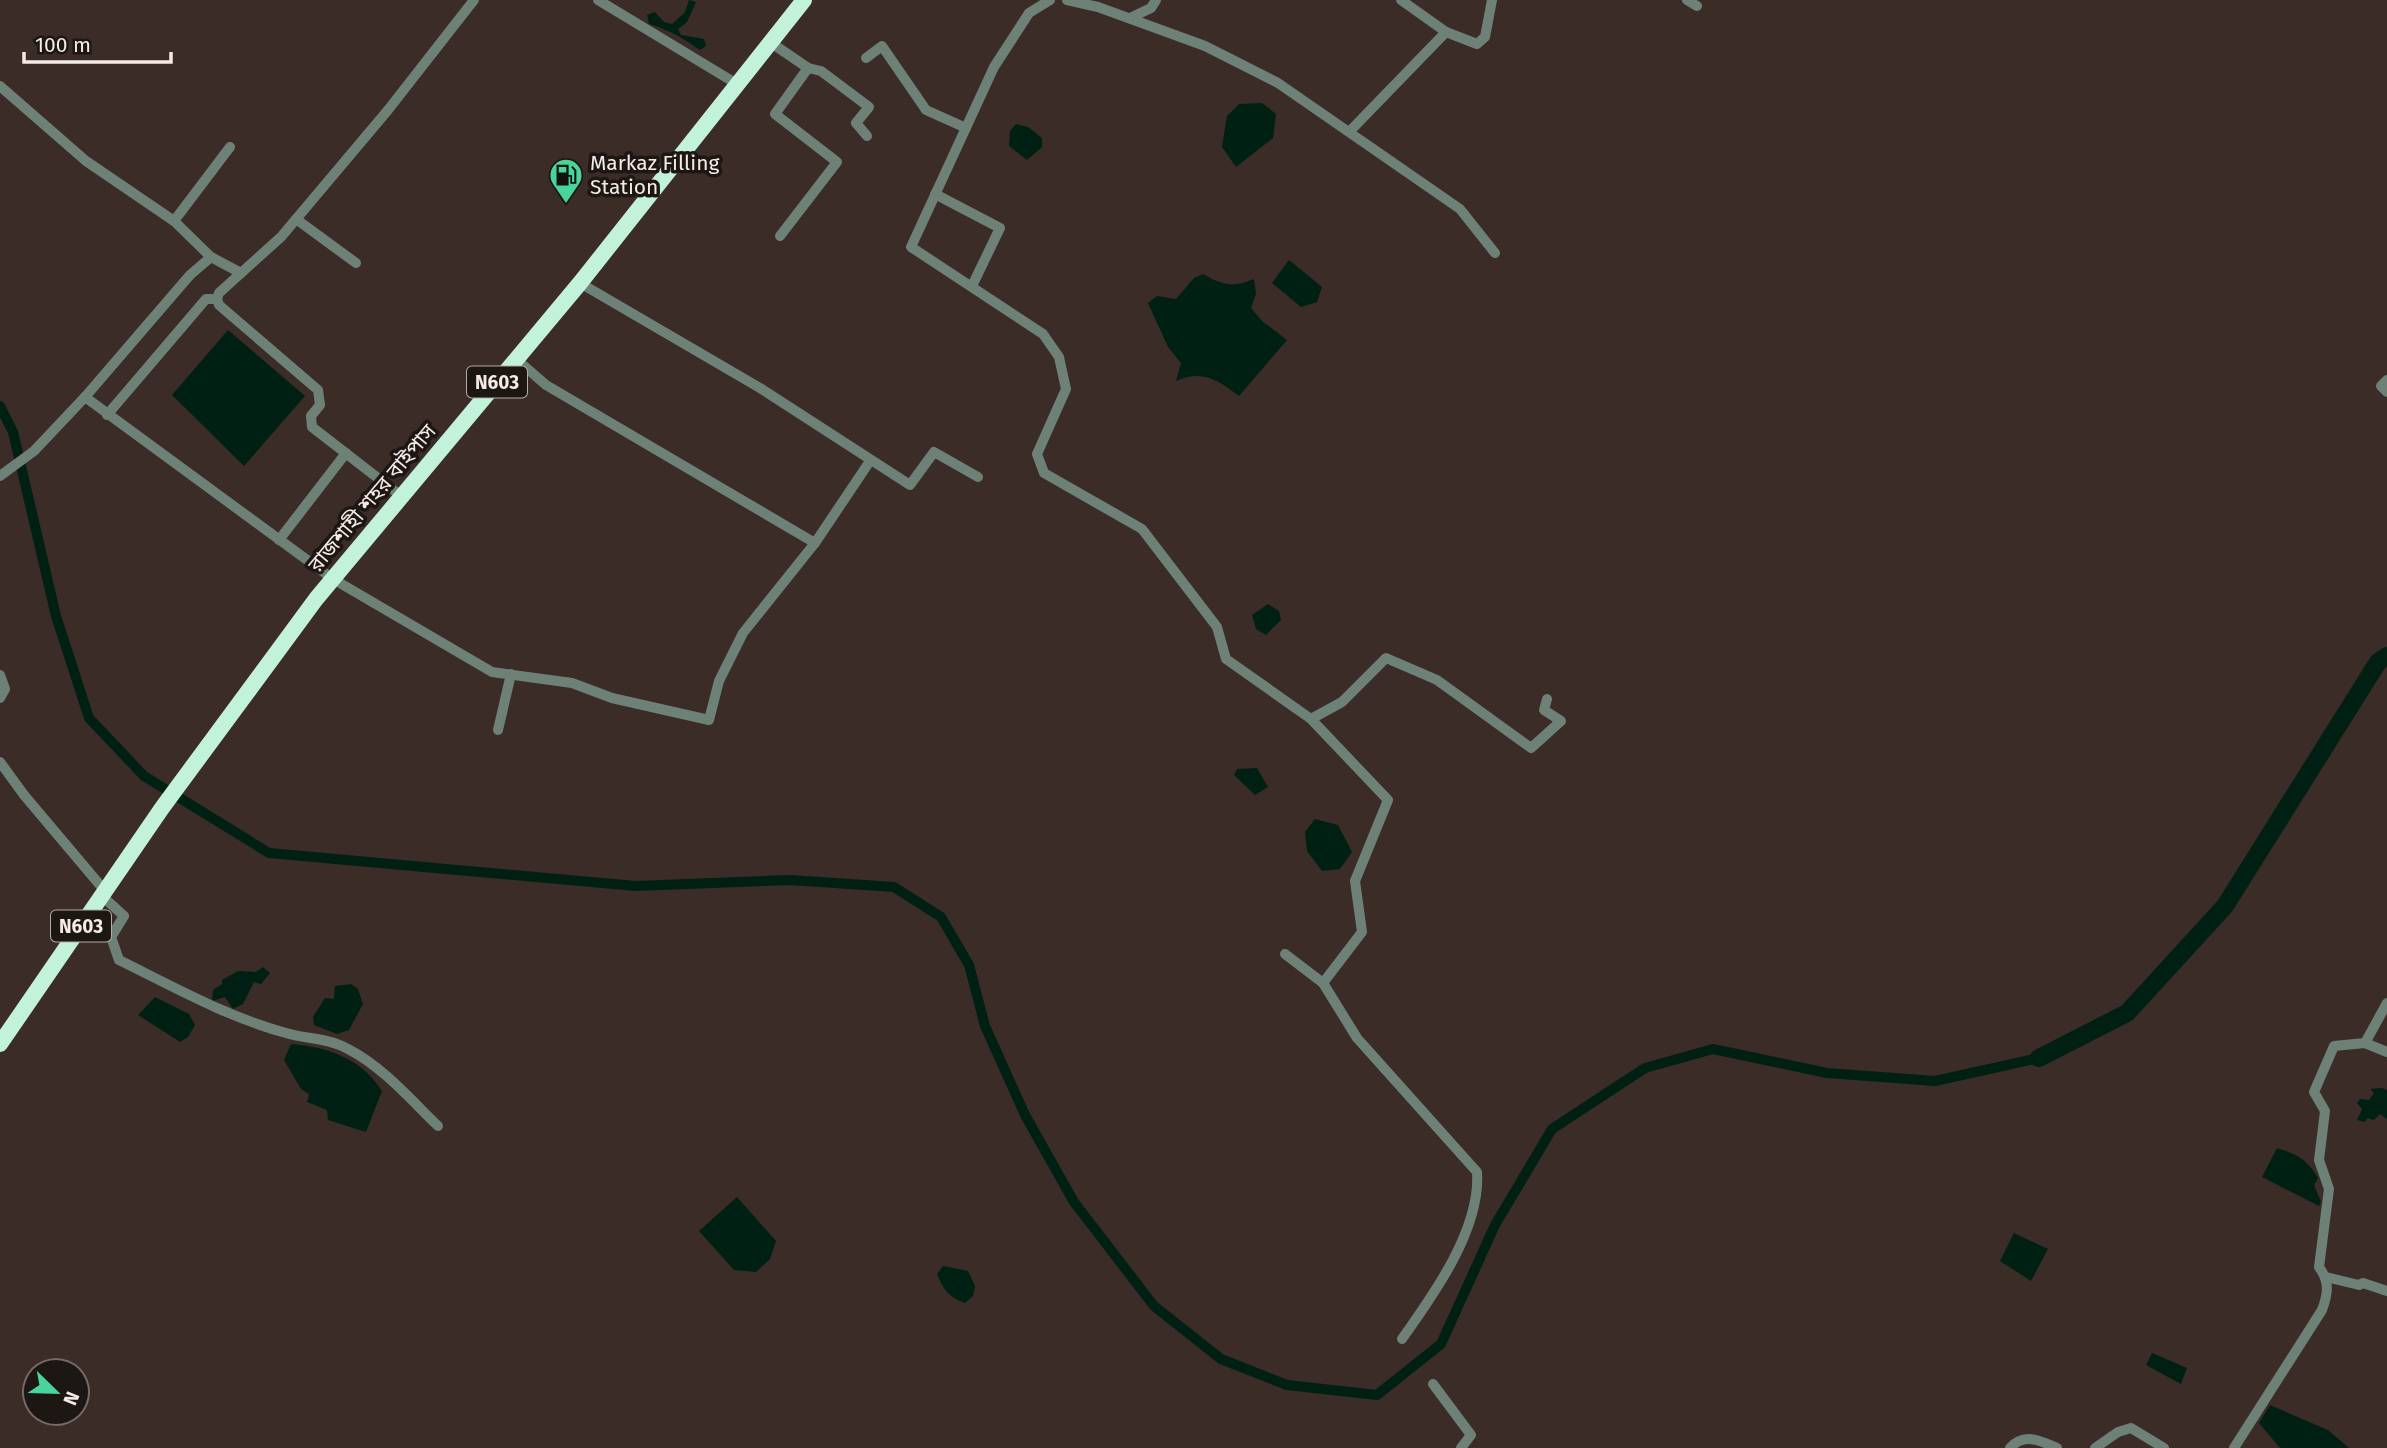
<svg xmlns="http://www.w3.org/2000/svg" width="2387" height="1448" font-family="'Fira Sans','Noto Sans Bengali',sans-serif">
  <rect width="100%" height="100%" fill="#3b2c27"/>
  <g fill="#002013">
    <path d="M689,0L696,2L687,22L678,29L681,35L704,39L706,46L700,50C684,39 668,29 649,24L647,15L655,12L664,22L672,24L685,12Z"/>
    <polygon points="1262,103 1276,114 1273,138 1236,167 1222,147 1227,116 1239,104"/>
    <polygon points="1016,124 1028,127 1042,138 1042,147 1027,160 1009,146 1010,131"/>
    <polygon points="1289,260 1322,287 1317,302 1301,307 1272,283"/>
    <path d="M1203,274C1222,285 1233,288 1254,279L1256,294L1251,308L1262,321L1287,340L1239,396C1218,380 1202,369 1176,381L1181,363L1168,347L1148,303L1157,296L1176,299L1194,278Z"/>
    <polygon points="228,330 305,396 244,466 172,395"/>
    <polygon points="1268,604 1279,611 1281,620 1266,635 1256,629 1252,615"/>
    <polygon points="1257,768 1268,787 1255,795 1234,775 1237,769"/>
    <polygon points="1315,819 1338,825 1352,852 1340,869 1322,871 1307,851 1305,832"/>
    <polygon points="263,967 270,973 261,984 254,982 243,1004 233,1009 225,997 212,1001 213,990 222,984 222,980 238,971 256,972"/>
    <polygon points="351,984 358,989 363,1004 349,1030 337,1034 314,1025 313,1017 325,998 334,999 335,986"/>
    <polygon points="155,997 189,1014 195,1025 188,1037 180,1042 138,1015"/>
    <path d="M291,1044C328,1047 362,1059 382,1091L366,1132L328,1120L327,1110L307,1102L309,1094L301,1089L284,1060Z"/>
    <polygon points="2382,1088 2387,1090 2387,1119 2380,1114 2374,1120 2367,1118 2365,1122 2357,1120 2362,1109 2357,1103 2360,1099 2369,1100 2374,1093 2370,1089"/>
    <path d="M2277,1148C2297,1154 2307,1159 2318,1178L2314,1185L2321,1202L2319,1206L2262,1177Z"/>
    <polygon points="737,1197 776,1241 770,1259 756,1272 734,1270 699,1231"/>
    <polygon points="2014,1233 2048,1249 2031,1281 2000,1261"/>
    <path d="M943,1266L968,1271L975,1286L973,1296L965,1303C949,1298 943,1289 937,1274Z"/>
    <polygon points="2152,1353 2187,1368 2181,1384 2146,1365"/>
    <polygon points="2270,1405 2328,1430 2349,1448 2280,1448 2259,1423"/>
  </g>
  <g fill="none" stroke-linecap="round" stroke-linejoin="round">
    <polyline stroke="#002013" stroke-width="10" points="0,406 13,432 56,616 89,718 144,776 269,853 636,886 790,880 894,887 941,917 969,965 985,1026 1025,1115 1074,1202 1154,1306 1221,1359 1287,1385 1377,1395 1441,1344 1495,1225 1552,1129 1645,1068 1713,1049 1827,1073 1935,1081 2039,1058"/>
    <polyline stroke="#002013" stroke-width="18" points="2039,1058 2127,1013 2225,906 2378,662 2387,656"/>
    <g stroke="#6e8177" stroke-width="10">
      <polyline points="598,0 737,84"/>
      <path d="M1050,0L1029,13L994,67L911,247L1043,334L1059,357L1066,389L1037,454L1044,473L1142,529L1217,627L1226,659L1311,719L1388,800L1355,881L1362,932L1323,983L1357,1038L1477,1172C1481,1229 1434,1294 1402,1339"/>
      <polyline points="1067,0 1098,7 1205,46 1278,83 1460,209 1495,253"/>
      <polyline points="1401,0 1446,32"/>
      <polyline points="1687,0 1697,6"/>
      <polyline points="1130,18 1151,8 1156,0"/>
      <polyline points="770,42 808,68 775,114 837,162 780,236"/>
      <polyline points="866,58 882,46 926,110 966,128"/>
      <polyline points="808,68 821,71 869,107 856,123 867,136"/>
      <polyline points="0,86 86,161 174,221 211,257 241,273 281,237 388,110 474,0"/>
      <polyline points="1350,131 1446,32 1477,44 1485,37 1492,0"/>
      <polyline points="935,194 1000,228 972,286"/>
      <polyline points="296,219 356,263"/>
      <polyline points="174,221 230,147"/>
      <polyline points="211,257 190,275 85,397 333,579 492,672 572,683 612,698 709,720 719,681 743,633 815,543 546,385 516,359"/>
      <polyline points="580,283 760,388 910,485 934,452 978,477"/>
      <polyline points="217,299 219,305 318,390 320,405 311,416 312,427 401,496"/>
      <polyline points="217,299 219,293 241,273"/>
      <polyline points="2387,380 2381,386 2387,392"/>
      <polyline points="107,415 206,299 217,299"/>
      <polyline points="0,476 34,451 85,397"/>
      <polyline points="279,540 346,453"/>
      <polyline points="815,543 870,461"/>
      <polyline points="0,675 5,689 0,698"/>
      <polyline points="1311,719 1342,702 1386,658 1437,680 1531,748 1561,721 1544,710 1547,699"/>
      <polyline points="498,730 511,674"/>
      <polyline points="0,762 24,795 105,891"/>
      <path d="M102,896L124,916L111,937L119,960C174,987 227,1017 286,1033C306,1039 329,1038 348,1049C383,1067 410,1099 438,1126"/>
      <polyline points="1285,954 1323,983"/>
      <polyline points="2365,1043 2387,1052"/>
      <polyline points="2326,1277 2359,1285 2363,1283 2387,1291"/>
      <polyline points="1433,1384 1471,1435 1461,1448"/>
      <path d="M2010,1448C2024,1432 2041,1441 2057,1448"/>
      <polyline points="2095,1448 2118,1432 2131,1428 2164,1448"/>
      <path d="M2234,1448L2322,1310C2328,1294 2330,1282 2319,1267L2329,1189L2319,1160L2325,1111L2314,1092L2334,1046L2365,1043L2387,1003"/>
    </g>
    <polyline stroke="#c3f2da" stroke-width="16" points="0,1044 162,808 316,599 580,283 804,0"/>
  </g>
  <defs>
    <symbol id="fuel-pin" viewBox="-11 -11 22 30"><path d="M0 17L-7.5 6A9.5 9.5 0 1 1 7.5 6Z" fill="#49d49c" stroke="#1d1714"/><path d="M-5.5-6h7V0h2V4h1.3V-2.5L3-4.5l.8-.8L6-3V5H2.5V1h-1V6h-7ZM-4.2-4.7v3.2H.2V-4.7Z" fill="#111"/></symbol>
  </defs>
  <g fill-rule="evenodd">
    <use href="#fuel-pin" x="547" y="156" width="38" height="52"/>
  </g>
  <g text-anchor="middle" stroke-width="7" stroke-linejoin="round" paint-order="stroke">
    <g fill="#1d1714" stroke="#b4aba7" stroke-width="2">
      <rect x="467" y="366.5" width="60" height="31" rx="5"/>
      <rect x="51" y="910.5" width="60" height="31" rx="5"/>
    </g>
    <g font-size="19" font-weight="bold" fill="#f5eae6">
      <text x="497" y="389">N603</text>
      <text x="81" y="933">N603</text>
    </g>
    <g font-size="21" fill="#f5eae6" stroke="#1d1714" text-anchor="start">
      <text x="590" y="170">Markaz Filling<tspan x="590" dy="24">Station</tspan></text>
    </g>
    <g font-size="21" fill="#f5eae6" stroke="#1d1714">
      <text transform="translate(372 498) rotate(-50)" y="7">রাজশাহী শহর বাইপাস</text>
    </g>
  </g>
  <g transform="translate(56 1392) rotate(113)"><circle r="33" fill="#1d1714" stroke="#736b68" stroke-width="2"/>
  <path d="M0-5L12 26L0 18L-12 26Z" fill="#49d49c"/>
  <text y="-10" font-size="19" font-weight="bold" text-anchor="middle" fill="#f5eae6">N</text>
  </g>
  <path d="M24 52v10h147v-10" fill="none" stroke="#f5eae6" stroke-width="3.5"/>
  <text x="35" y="52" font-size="21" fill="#f5eae6" stroke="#1d1714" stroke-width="5" paint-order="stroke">100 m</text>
</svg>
